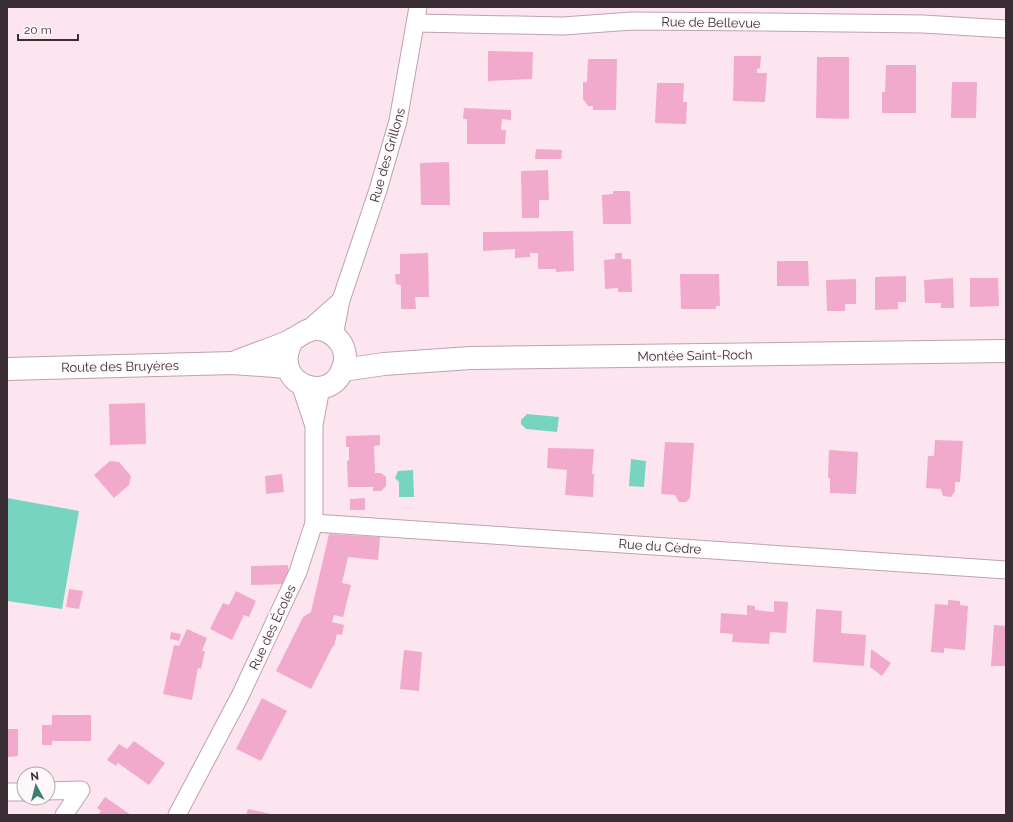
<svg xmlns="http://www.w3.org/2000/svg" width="1013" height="822" font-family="Raleway,sans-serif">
  <rect width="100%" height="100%" fill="#fde5f0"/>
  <g fill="#76d4c1">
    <polygon points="527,414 559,417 557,432 526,429 521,424 521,420"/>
    <polygon points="631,459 646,461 644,487 629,486"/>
    <polygon points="413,470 414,497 399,497 399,482 395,478 398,471"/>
    <polygon points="7,498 79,511 62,609 7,601"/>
  </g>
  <g fill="#f1a9cc">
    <polygon points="488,51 533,52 532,79 488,81"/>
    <polygon points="734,56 761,56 760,68 757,69 757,73 767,73 765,102 733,101"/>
    <polygon points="817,57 849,57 849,119 816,118"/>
    <polygon points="588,59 617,59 616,110 593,110 593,106 588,106 583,99 583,82 587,82"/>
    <polygon points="886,65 916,65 916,113 882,113 882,92 885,92"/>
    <polygon points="952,82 977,82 976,118 951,118"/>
    <polygon points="657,83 684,83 683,102 687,102 686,124 655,123"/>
    <polygon points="464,108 511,110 511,120 502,119 501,130 506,130 505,144 467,144 467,119 463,119"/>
    <polygon points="536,149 562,150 561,159 535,159"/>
    <polygon points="449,162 450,205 421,205 420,163"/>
    <polygon points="548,170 549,200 539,200 539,218 522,218 521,171"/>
    <polygon points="613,191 630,191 631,224 603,224 602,195 613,194"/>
    <polygon points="573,231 574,271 556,272 556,269 538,269 538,253 530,253 530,257 515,258 515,249 483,251 483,232"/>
    <polygon points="428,253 429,297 415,297 416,309 401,309 401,285 396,284 395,274 400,274 400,254"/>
    <polygon points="615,253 622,253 622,259 631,259 632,292 618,292 618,288 605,289 604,260 615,259"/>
    <polygon points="777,261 808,261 809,286 777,286"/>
    <polygon points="680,274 719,274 720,306 716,306 716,309 681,309"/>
    <polygon points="906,276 906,302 898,302 898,309 875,310 875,277"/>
    <polygon points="953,278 954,308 941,308 941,303 925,303 924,280"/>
    <polygon points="970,278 998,278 999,306 970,307"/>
    <polygon points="856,279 856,304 845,304 845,311 827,311 826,280"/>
    <polygon points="145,403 146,444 110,445 109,404"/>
    <polygon points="380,435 380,445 374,446 375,473 381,473 386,477 386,486 381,491 373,491 373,487 348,487 347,461 349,460 349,447 346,447 346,436"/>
    <polygon points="935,440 963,441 960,482 955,482 955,491 951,497 943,496 941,489 926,488 928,456 934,456"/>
    <polygon points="665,442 694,443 690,498 686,502 679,502 675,495 661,494"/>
    <polygon points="548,448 594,449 592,474 594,474 593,497 565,495 567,470 547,468"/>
    <polygon points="829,450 858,452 856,494 830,493 830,478 828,478"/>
    <polygon points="110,461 119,462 131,476 129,485 114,498 94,475"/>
    <polygon points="282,474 284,492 266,494 265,476"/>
    <polygon points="365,498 365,510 350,510 350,499"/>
    <polygon points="329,534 380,537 378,560 348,557 342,583 351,585 343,617 334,615 332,622 344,625 342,635 337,634 334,646 333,646 311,689 276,671 303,617 311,612"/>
    <polygon points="288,565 288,577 285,584 251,585 251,566"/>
    <polygon points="69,589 83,591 79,609 66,607"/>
    <polygon points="236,591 256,601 249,617 244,615 232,640 210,629 223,603 229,605"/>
    <polygon points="948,600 960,601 960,605 968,606 965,650 944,648 944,653 931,652 935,604 948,605"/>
    <polygon points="774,601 788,602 786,633 770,632 769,644 732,642 733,634 720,633 721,613 747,615 747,605 755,606 755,610 774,612"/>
    <polygon points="816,609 842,611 841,633 866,635 864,666 813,662"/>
    <polygon points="994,625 1006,626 1006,666 991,666"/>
    <polygon points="187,629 207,638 202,651 205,651 201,669 198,668 192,700 163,694 174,645 179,646"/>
    <polygon points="171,632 181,634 179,641 170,639"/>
    <polygon points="871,649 891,663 882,676 870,667"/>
    <polygon points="404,650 422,652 419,691 400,689"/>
    <polygon points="262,698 287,711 261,761 236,749"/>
    <polygon points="52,715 91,715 91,741 52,741 52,745 42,745 42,725 52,725"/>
    <polygon points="7,729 18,729 18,756 7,757"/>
    <polygon points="134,741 165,763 149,785 118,763 116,766 107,760 119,744 127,749"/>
    <polygon points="105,797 131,815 98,815 101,811 97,808"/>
    <polygon points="248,809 271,814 271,815 246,815"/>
  </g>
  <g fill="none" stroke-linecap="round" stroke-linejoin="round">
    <defs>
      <g id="minor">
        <polyline points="417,23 563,26 632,21 765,22 923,24 1006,29"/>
        <polyline points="307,330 341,300"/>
        <polyline points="334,336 341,300 378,190 398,121 418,7"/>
        <polyline points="300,384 313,423"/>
        <polyline points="314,523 1006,570"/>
        <polyline points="48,791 81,790 64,815"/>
        <polyline points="7,792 24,792"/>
        <polyline points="177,815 240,696 298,572 314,523 314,425 321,388"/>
      </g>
      <g id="secondary">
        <path d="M238,361C255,354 275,348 292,340C301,335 306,329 317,329C326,329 335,335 340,342C345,349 346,358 344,365C333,409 266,384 293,339"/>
        <polyline points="7,369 233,363 287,367"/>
        <polyline points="343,370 384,364 470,358 1006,351"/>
      </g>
    </defs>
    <use href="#minor" stroke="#bea2af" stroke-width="19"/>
    <use href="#secondary" stroke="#bea2af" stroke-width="24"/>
    <use href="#minor" stroke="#fff" stroke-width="17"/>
    <use href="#secondary" stroke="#fff" stroke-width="22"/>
  </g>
  <g text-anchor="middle" stroke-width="4" stroke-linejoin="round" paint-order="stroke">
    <g font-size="13" fill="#3a2e34" stroke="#fef8fb">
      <text transform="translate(711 22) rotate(1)" y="5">Rue de Bellevue</text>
      <text transform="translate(387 155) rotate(-74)" y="5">Rue des Grillons</text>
      <text transform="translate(695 355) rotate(-1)" y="5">Montée Saint-Roch</text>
      <text transform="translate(120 366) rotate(-1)" y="5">Route des Bruyères</text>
      <text transform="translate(660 546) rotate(4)" y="5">Rue du Cèdre</text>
      <text transform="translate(272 627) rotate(-65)" y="5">Rue des Écoles</text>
    </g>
  </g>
  <rect width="1013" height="822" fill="none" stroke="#3a2e34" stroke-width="16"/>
  <g transform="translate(36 786) rotate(353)"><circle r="19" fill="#fef8fb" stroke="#b0a7ab"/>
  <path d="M0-3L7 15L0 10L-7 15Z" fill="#3c7f72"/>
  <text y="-6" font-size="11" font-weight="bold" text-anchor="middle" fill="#3a2e34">N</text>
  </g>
  <path d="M18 34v6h60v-6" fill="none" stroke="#3a2e34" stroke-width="2"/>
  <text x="24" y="34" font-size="12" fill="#3a2e34" stroke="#fef8fb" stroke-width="3" paint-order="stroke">20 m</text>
</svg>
